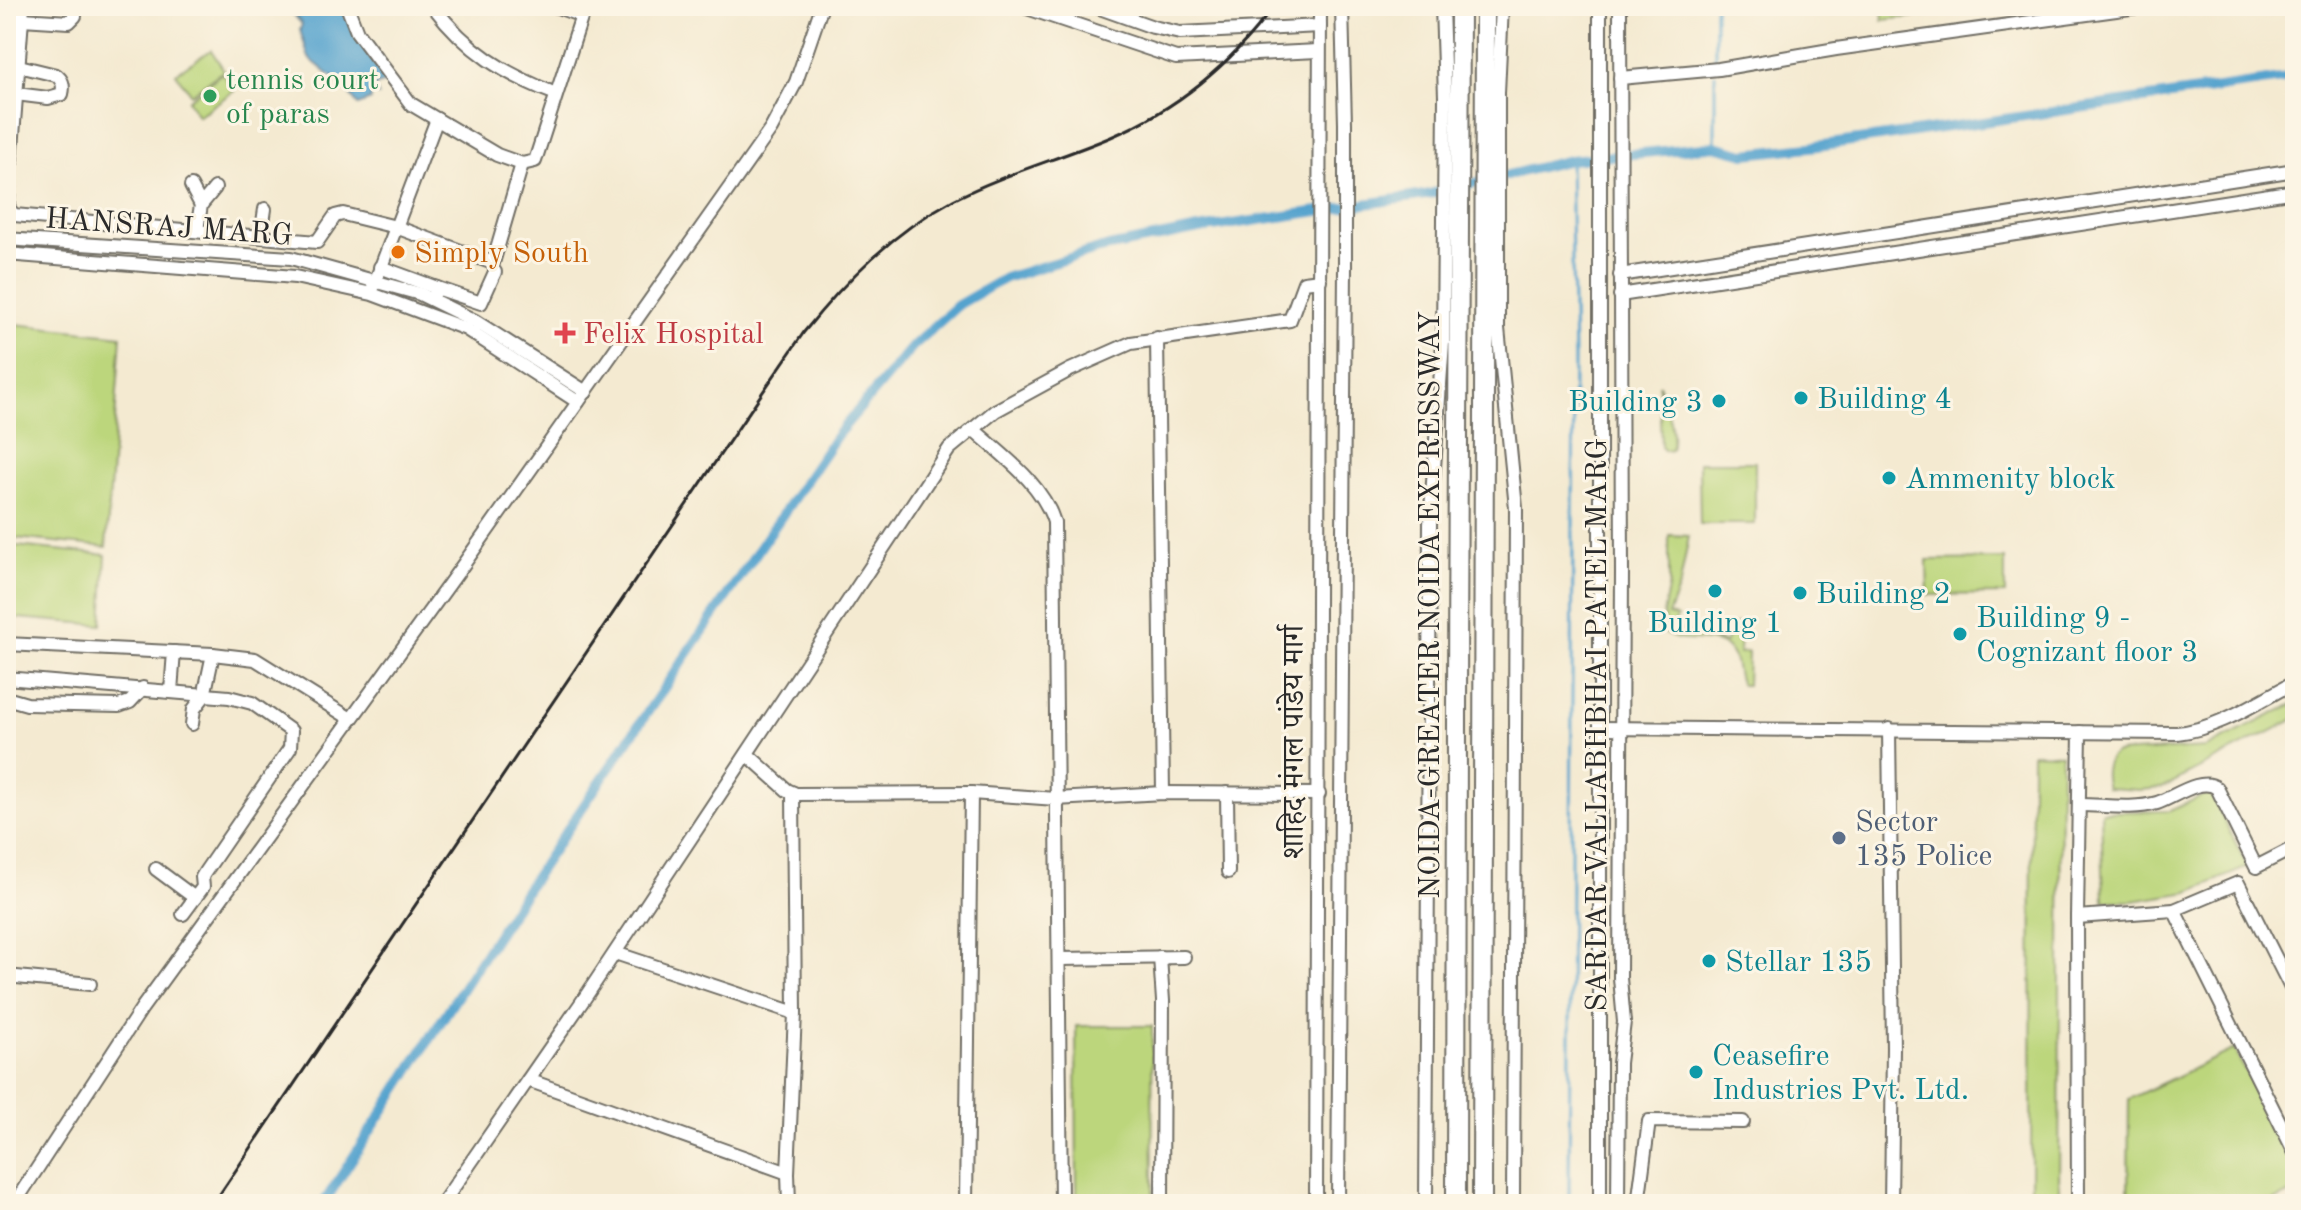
<svg xmlns="http://www.w3.org/2000/svg" width="2301" height="1210" font-family="'Old Standard TT','Noto Serif Devanagari',serif">
  <rect width="100%" height="100%" fill="#fcf5e5"/>
  <filter id="ink" filterUnits="userSpaceOnUse"><feTurbulence type="fractalNoise" baseFrequency=".0125" numOctaves="2"/><feDisplacementMap in="SourceGraphic" scale="16" xChannelSelector="R" yChannelSelector="G"/><feConvolveMatrix kernelMatrix="1 2 1 2 8 2 1 2 1" color-interpolation-filters="sRGB"/></filter>
  <filter id="wash" filterUnits="userSpaceOnUse"><feTurbulence type="fractalNoise" baseFrequency=".006" numOctaves="4" result="noise"/><feDisplacementMap in="SourceGraphic" scale="32" xChannelSelector="R" yChannelSelector="G"/><feGaussianBlur stdDeviation="1.8" result="paint"/><feColorMatrix in="noise" values="0 0 0 0 0 0 0 0 0 0 0 0 0 0 0 0 0 1.4 0 .05"/><feComposite in="paint" operator="in"/></filter>
  <g filter="url(#wash)">
    <rect width="100%" height="100%" fill="#f4ead1"/>
    <g fill="#bcd67b" stroke="#748053" stroke-width="2">
      <polygon points="1882,6 2012,6 1883,20"/>
      <polygon points="211,50 224,70 191,94 176,73"/>
      <polygon points="222,73 234,91 198,116 188,100"/>
      <polygon points="6,323 121,336 106,547 6,537"/>
      <path d="M1659,384C1665,404 1676,429 1671,450L1665,451L1661,447Z"/>
      <polygon points="1699,462 1755,462 1755,524 1700,524"/>
      <path d="M1669,535L1689,536L1680,584L1668,615L1677,617L1674,625L1680,629L1725,643L1736,623L1740,624L1739,653L1748,652L1747,685H1741C1735,674 1738,657 1728,649C1711,634 1683,646 1666,634L1663,614L1669,584Z"/>
      <polygon points="6,545 106,555 102,625 6,617"/>
      <polygon points="2005,559 2005,594 1928,595 1927,560"/>
      <path d="M2295,703V719L2161,788L2140,790L2107,788C2103,775 2104,761 2115,753L2206,748Z"/>
      <polygon points="2032,753 2061,754 2059,1204 2031,1204"/>
      <polygon points="2210,792 2248,867 2189,892 2133,901 2104,901 2101,812 2170,811"/>
      <polygon points="1076,1026 1152,1026 1153,1204 1077,1204"/>
      <polygon points="2234,1049 2295,1169 2295,1191 2268,1204 2128,1204 2129,1099"/>
    </g>
    <polygon fill="#55a3ce" stroke="#40677c" stroke-width="2" points="294,6 342,6 372,61 386,82 374,86 378,95 370,91 371,100 358,105 344,87 309,58 300,30 302,24 292,13"/>
    <g fill="none" stroke-linecap="round" stroke-linejoin="round">
      <g stroke="#55a3ce" stroke-width="3">
        <polyline points="1715,6 1715,66"/>
        <polyline points="1715,74 1715,146"/>
        <polyline points="1569,1204 1574,357 1570,160"/>
      </g>
      <polyline stroke="#55a3ce" stroke-width="10" points="323,1204 528,887 837,435 913,346 958,305 1005,278 1099,249 1199,229 1425,195 1570,160 1715,146 1745,154 1810,147 2295,77"/>
    </g>
  </g>
  <g filter="url(#ink)">
    <g fill="none" stroke-linecap="round" stroke-linejoin="round">
      <defs>
        <g id="minor">
          <polyline points="23,6 8,201 8,208 14,215 317,242 335,216 343,214 396,227 493,263 522,164"/>
          <polyline points="347,6 357,32 411,104 497,155 522,164 535,161 585,6"/>
          <path d="M433,6C467,51 504,74 556,94"/>
          <polyline points="555,6 582,16"/>
          <polyline points="1021,6 1176,58 1318,51"/>
          <polyline points="1094,6 1153,27 1180,33 1320,26"/>
          <polyline points="1502,6 1498,93 1498,328 1516,508 1513,1204"/>
          <polyline points="22,19 69,22 75,16 75,6"/>
          <polyline points="1620,78 1719,69 1836,49 2145,6"/>
          <path d="M16,94L48,98L62,94C64,86 63,80 56,75L19,66"/>
          <polyline points="191,186 201,205"/>
          <polyline points="197,230 201,205 215,188"/>
          <polyline points="261,236 265,209"/>
          <polyline points="6,239 291,258 420,294 475,321 586,392"/>
          <polyline points="6,254 295,277 372,294 466,329 578,402"/>
          <polyline points="380,267 437,288 435,293"/>
          <polyline points="1620,275 2295,170"/>
          <polyline points="373,288 437,119"/>
          <polyline points="437,288 481,303 495,272"/>
          <polyline points="1620,295 2295,191"/>
          <polyline points="1157,338 1163,793"/>
          <path d="M973,429C1003,456 1042,483 1054,522L1061,1204"/>
          <polyline points="6,644 213,654 255,659 351,719"/>
          <polyline points="6,678 229,697 252,703 291,731 290,748 205,872 202,877 203,887 183,914"/>
          <polyline points="171,691 174,652"/>
          <polyline points="6,698 27,704 119,706 130,702 143,688"/>
          <polyline points="192,724 194,709 204,696 213,654"/>
          <path d="M1601,728L2177,733C2219,729 2258,701 2295,682"/>
          <polyline points="1889,729 1893,1048 1891,1204"/>
          <polyline points="747,754 787,790 796,794 971,793 1056,799 1163,793 1319,794"/>
          <polyline points="1227,793 1228,872"/>
          <path d="M2080,805C2103,805 2134,810 2157,803C2173,798 2201,776 2217,788L2256,867L2295,847"/>
          <polyline points="156,869 195,898"/>
          <polyline points="2174,910 2295,1153"/>
          <polyline points="2077,917 2174,910 2238,883 2295,996"/>
          <polyline points="615,953 795,1013"/>
          <polyline points="1160,957 1163,1001 1162,1204"/>
          <polyline points="1060,959 1184,957"/>
          <polyline points="6,976 90,984"/>
          <polyline points="528,1080 788,1173"/>
          <polyline points="14,1204 142,1008 463,565 771,129 796,82 822,6"/>
          <polyline points="442,1204 586,996 949,449 995,411 1070,370 1131,343 1290,320 1304,282 1320,280"/>
          <polyline points="789,1204 788,1173 795,1013 793,793"/>
          <polyline points="966,1204 971,793"/>
          <polyline points="1316,1204 1320,6"/>
          <polyline points="1338,1204 1345,268 1345,124 1342,6"/>
          <polyline points="1426,1204 1430,524 1443,342 1445,97 1442,6"/>
          <polyline points="1600,1204 1600,6"/>
          <polyline points="1618,1204 1619,1063 1624,1022 1620,978 1622,572 1620,6"/>
          <polyline points="1638,1204 1649,1121 1743,1122"/>
          <polyline points="2078,1204 2077,917 2080,732"/>
        </g>
        <g id="highway">
          <path d="M1456,1204C1459,805 1455,405 1460,6"/>
          <polyline points="1482,1204 1485,6"/>
        </g>
      </defs>
      <use href="#minor" stroke="#716e65" stroke-width="16"/>
      <use href="#highway" stroke="#716e65" stroke-width="22"/>
      <use href="#minor" stroke="#fff" stroke-width="12"/>
      <use href="#highway" stroke="#fff" stroke-width="18"/>
      <path stroke="#2b2b2b" stroke-width="3" d="M213,1204C412,914 605,621 804,332C846,280 893,232 953,200C1003,174 1059,159 1111,137C1177,109 1232,63 1274,6"/>
    </g>
  </g>
  <circle fill="#2e9e5b" stroke="#fcf5e5" stroke-width="3" cx="210" cy="96" r="8"/>
  <circle fill="#e8710a" stroke="#fcf5e5" stroke-width="3" cx="398" cy="252" r="8"/>
  <path fill="#e0444e" stroke="#fcf5e5" stroke-width="3" d="M561 321h8v8h8v8h-8v8h-8v-8h-8v-8h8z"/>
  <g fill="#0f9aa8" stroke="#fcf5e5" stroke-width="3">
    <circle cx="1801" cy="398" r="8"/>
    <circle cx="1719" cy="401" r="8"/>
    <circle cx="1889" cy="478" r="8"/>
    <circle cx="1715" cy="591" r="8"/>
    <circle cx="1800" cy="593" r="8"/>
    <circle cx="1960" cy="634" r="8"/>
    <circle cx="1709" cy="961" r="8"/>
    <circle cx="1696" cy="1072" r="8"/>
  </g>
  <circle fill="#5c6f8a" stroke="#fcf5e5" stroke-width="3" cx="1839" cy="838" r="8"/>
  <g text-anchor="middle" stroke-width="6" stroke-linejoin="round" paint-order="stroke">
    <g font-size="30" fill="#27864d" stroke="#fcf5e5" text-anchor="start">
      <text x="226" y="89">tennis court<tspan x="226" dy="34">of paras</tspan></text>
    </g>
    <g font-size="30" fill="#2b2b2b" stroke="#fcf5e5">
      <text transform="translate(169 226) rotate(4)" y="10">HANSRAJ MARG</text>
      <text transform="translate(1429 605) rotate(-90)" y="10">NOIDA-GREATER NOIDA EXPRESSWAY</text>
      <text transform="translate(1596 725) rotate(-90)" y="10">SARDAR VALLABHBHAI PATEL MARG</text>
      <text transform="translate(1293 742) rotate(-90)" y="10">शाहिद मंगल पांडेय मार्ग</text>
    </g>
    <g font-size="30" fill="#c56008" stroke="#fcf5e5" text-anchor="start">
      <text x="414" y="262">Simply South</text>
    </g>
    <g font-size="30" fill="#be3a42" stroke="#fcf5e5" text-anchor="start">
      <text x="583" y="343">Felix Hospital</text>
    </g>
    <g font-size="30" fill="#0d838f" stroke="#fcf5e5" text-anchor="start">
      <text x="1817" y="408">Building 4</text>
      <text x="1703" y="411" text-anchor="end">Building 3</text>
      <text x="1905" y="488">Ammenity block</text>
      <text x="1816" y="603">Building 2</text>
      <text x="1976" y="627">Building 9 -<tspan x="1976" dy="34">Cognizant floor 3</tspan></text>
      <text x="1715" y="632" text-anchor="middle">Building 1</text>
      <text x="1725" y="971">Stellar 135</text>
      <text x="1712" y="1065">Ceasefire<tspan x="1712" dy="34">Industries Pvt. Ltd.</tspan></text>
    </g>
    <g font-size="30" fill="#4e5e75" stroke="#fcf5e5" text-anchor="start">
      <text x="1855" y="831">Sector<tspan x="1855" dy="34">135 Police</tspan></text>
    </g>
  </g>
  <rect width="2301" height="1210" fill="none" stroke="#fcf5e5" stroke-width="32"/>
</svg>
